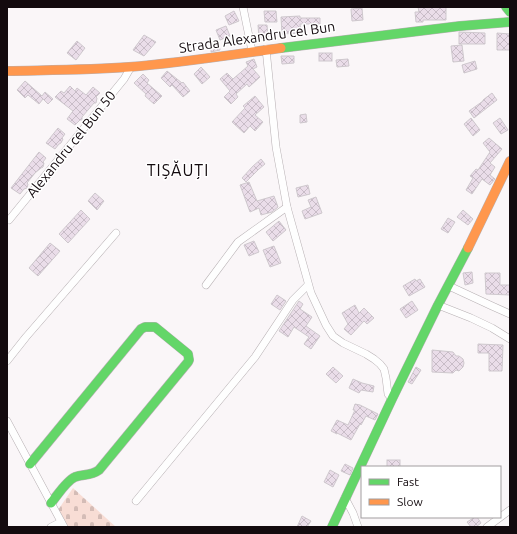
<svg xmlns="http://www.w3.org/2000/svg" width="517" height="534" font-family="Ubuntu,sans-serif">
  <defs>
    <pattern id="cemetery-stones" width="16" height="16" patternUnits="userSpaceOnUse"><rect width="16" height="16" fill="#f8ddd5"/><path d="M2 7V4a2 2 0 0 1 4 0v3zM10 15v-3a2 2 0 0 1 4 0v3z" fill="#d4bcb6"/></pattern>
    <pattern id="building-cross-hatch" width="8" height="8" patternUnits="userSpaceOnUse"><rect width="8" height="8" fill="#eadde9"/><path d="M0 0l8 8M0 8l8-8" fill="none" stroke="#c8bcc7"/></pattern>
  </defs>
  <rect width="100%" height="100%" fill="#faf6f8"/>
  <polygon fill="url(#cemetery-stones)" points="73,488 116,527 65,527 58,510"/>
  <g fill="url(#building-cross-hatch)" stroke="#cec8cd">
    <polygon points="418,7 446,7 446,20 423,20 423,22 416,22 415,12 419,12"/>
    <polygon points="362,8 363,20 352,21 351,9"/>
    <polygon points="234,11 239,21 229,25 225,16"/>
    <polygon points="264,11 276,11 277,22 265,22"/>
    <polygon points="300,16 300,18 320,18 320,24 300,24 301,33 282,34 281,17"/>
    <polygon points="258,25 267,25 268,37 259,38"/>
    <polygon points="226,26 230,36 220,40 216,30"/>
    <polygon points="459,32 485,33 485,44 459,44"/>
    <polygon points="497,33 510,34 510,50 497,50"/>
    <polygon points="144,35 156,42 144,56 133,50"/>
    <polygon points="77,41 85,48 76,60 67,53"/>
    <polygon points="219,42 220,50 211,52 211,43"/>
    <polygon points="462,45 464,61 453,62 451,46"/>
    <rect x="319" y="53" width="13" height="8"/>
    <polygon points="281,56 294,56 294,63 282,64"/>
    <polygon points="254,59 257,67 253,69 260,77 249,87 247,84 236,94 238,97 231,104 224,97 230,91 220,79 227,73 233,79 248,66 246,62"/>
    <polygon points="348,59 349,66 337,67 336,60"/>
    <polygon points="475,61 477,69 464,73 462,65"/>
    <polygon points="201,67 210,77 202,84 194,74"/>
    <polygon points="167,71 182,83 183,82 190,91 183,97 172,85 170,87 161,78"/>
    <polygon points="143,74 149,80 147,83 162,96 154,104 145,96 146,94 134,83"/>
    <polygon points="25,81 42,96 45,92 53,99 48,104 43,99 39,104 28,95 25,98 17,90"/>
    <polygon points="70,86 75,91 77,88 86,95 93,87 100,93 96,97 97,98 96,103 94,103 82,117 82,120 80,120 75,125 67,119 73,111 55,97 61,91 64,93"/>
    <polygon points="492,93 497,100 474,118 469,111 483,101 483,100"/>
    <polygon points="255,96 264,107 255,115 263,122 255,131 250,126 244,133 232,122 245,108 243,106"/>
    <polygon points="306,114 307,122 300,123 300,115"/>
    <polygon points="471,118 480,130 473,136 464,124"/>
    <polygon points="500,118 508,130 501,134 493,123"/>
    <polygon points="58,128 65,134 62,138 63,139 61,143 59,144 55,149 46,143"/>
    <polygon points="489,138 502,149 490,163 495,167 490,175 495,179 490,185 482,179 472,194 466,190 473,178 470,176 476,169 478,170 490,152 483,143"/>
    <polygon points="39,152 46,158 43,162 44,163 43,167 41,168 35,173 27,183 28,184 27,188 24,189 20,194 11,188"/>
    <polygon points="261,159 265,164 259,169 246,182 242,178 253,166"/>
    <polygon points="249,182 257,201 274,196 278,207 272,212 261,215 259,208 250,212 240,185"/>
    <polygon points="308,185 310,194 298,197 296,188"/>
    <polygon points="95,193 104,201 97,210 88,201"/>
    <polygon points="316,197 322,213 305,219 302,211 311,207 308,200"/>
    <polygon points="81,210 90,219 68,243 59,234"/>
    <polygon points="463,210 473,219 468,225 457,217"/>
    <polygon points="448,218 455,222 448,233 441,229"/>
    <polygon points="279,221 286,230 273,241 266,232"/>
    <polygon points="254,241 259,252 249,256 244,245"/>
    <polygon points="50,243 60,251 38,276 29,268"/>
    <polygon points="274,246 281,263 270,267 263,250"/>
    <polygon points="472,272 473,283 465,285 463,273"/>
    <polygon points="485,273 500,273 500,285 510,285 510,295 486,294"/>
    <polygon points="415,279 416,281 420,279 425,287 409,296 403,286"/>
    <polygon points="277,295 286,301 280,310 271,304"/>
    <polygon points="299,301 303,304 300,309 312,317 306,326 320,336 311,349 304,344 309,337 294,327 288,337 279,331"/>
    <polygon points="412,301 418,310 406,318 400,309"/>
    <polygon points="355,305 359,313 364,308 374,318 367,324 364,321 351,335 344,329 348,324 342,313"/>
    <polygon points="478,344 503,345 502,371 489,371 489,353 478,353"/>
    <polygon points="432,350 453,352 456,356 459,356 463,359 464,363 463,367 459,371 456,370 453,373 432,372"/>
    <polygon points="333,367 343,376 336,383 326,374"/>
    <polygon points="416,367 421,370 412,384 408,382"/>
    <polygon points="353,379 362,383 374,386 373,392 361,390 359,393 349,388"/>
    <polygon points="355,404 360,405 378,414 375,420 366,416 361,425 360,424 351,440 337,433 337,434 331,431 337,420 348,425 355,410 353,410"/>
    <rect x="387" y="460" width="13" height="7"/>
    <polygon points="345,464 353,468 350,475 341,471"/>
    <polygon points="330,470 339,475 333,487 324,482"/>
    <polygon points="302,516 311,521 307,527 297,527"/>
    <polygon points="475,517 477,517 481,523 476,527 471,527 467,522"/>
  </g>
  <g fill="none" stroke-linecap="round" stroke-linejoin="round">
    <defs>
      <g id="street">
        <polyline points="243,7 252,51"/>
        <polyline points="266,49 276,147 287,207 311,293 326,325 333,336 343,343 366,354 374,359 380,364 384,369 386,378 388,394 392,399"/>
        <polyline points="9,220 124,79 131,67"/>
        <polyline points="206,285 238,242 287,207"/>
        <polyline points="449,286 492,306 510,314"/>
        <polyline points="438,305 471,318 492,328 510,339"/>
        <polyline points="7,361 26,337 116,233"/>
        <polyline points="7,421 64,527"/>
        <polyline points="345,498 353,513 358,527"/>
        <polyline points="136,501 255,357 293,300 308,285"/>
        <polyline points="51,527 61,522"/>
        <polyline points="487,527 510,510"/>
      </g>
      <g id="fast">
        <polyline points="506,7 510,12"/>
        <polyline points="281,48 460,26 510,22"/>
        <path d="M30,464L141,329L145,327H155L188,354L189,360L188,362L99,470C91,476 83,474 75,477C66,481 57,496 51,503"/>
        <polyline points="332,527 392,399 438,305 468,248"/>
      </g>
      <g id="slow">
        <path d="M7,71C48,70 89,70 129,67C180,63 230,55 281,48"/>
        <polyline points="468,248 510,161"/>
      </g>
    </defs>
    <use href="#street" stroke="#b7b0b3" stroke-width="8"/>
    <use href="#fast" stroke="#b7b0b3" stroke-width="10"/>
    <use href="#slow" stroke="#b7b0b3" stroke-width="10"/>
    <use href="#street" stroke="#fefefe" stroke-width="7"/>
    <use href="#fast" stroke="#63d668" stroke-width="9"/>
    <use href="#slow" stroke="#ff974d" stroke-width="9"/>
  </g>
  <g text-anchor="middle" stroke-width="3" stroke-linejoin="round" paint-order="stroke">
    <g font-size="14" fill="#130a0e" stroke="#fff">
      <text transform="translate(257 37) rotate(-8)" y="5">Strada Alexandru cel Bun</text>
      <text transform="translate(71 144) rotate(-51)" y="5">Alexandru cel Bun 50</text>
    </g>
    <g font-size="16" letter-spacing="1" fill="#130a0e" stroke="#fff">
      <text x="178" y="176">TIȘĂUȚI</text>
    </g>
  </g>
  <rect width="517" height="534" fill="none" stroke="#130a0e" stroke-width="16"/>
  <rect x="361" y="466" width="140" height="52" fill="#ffffff" stroke="#a19d9f"/>
  <rect x="369" y="479" width="20" height="6" fill="#63d668" stroke="#a19d9f"/>
  <text x="397" y="486" font-size="12" fill="#130a0e">Fast</text>
  <rect x="369" y="499" width="20" height="6" fill="#ff974d" stroke="#a19d9f"/>
  <text x="397" y="506" font-size="12" fill="#130a0e">Slow</text>
</svg>
